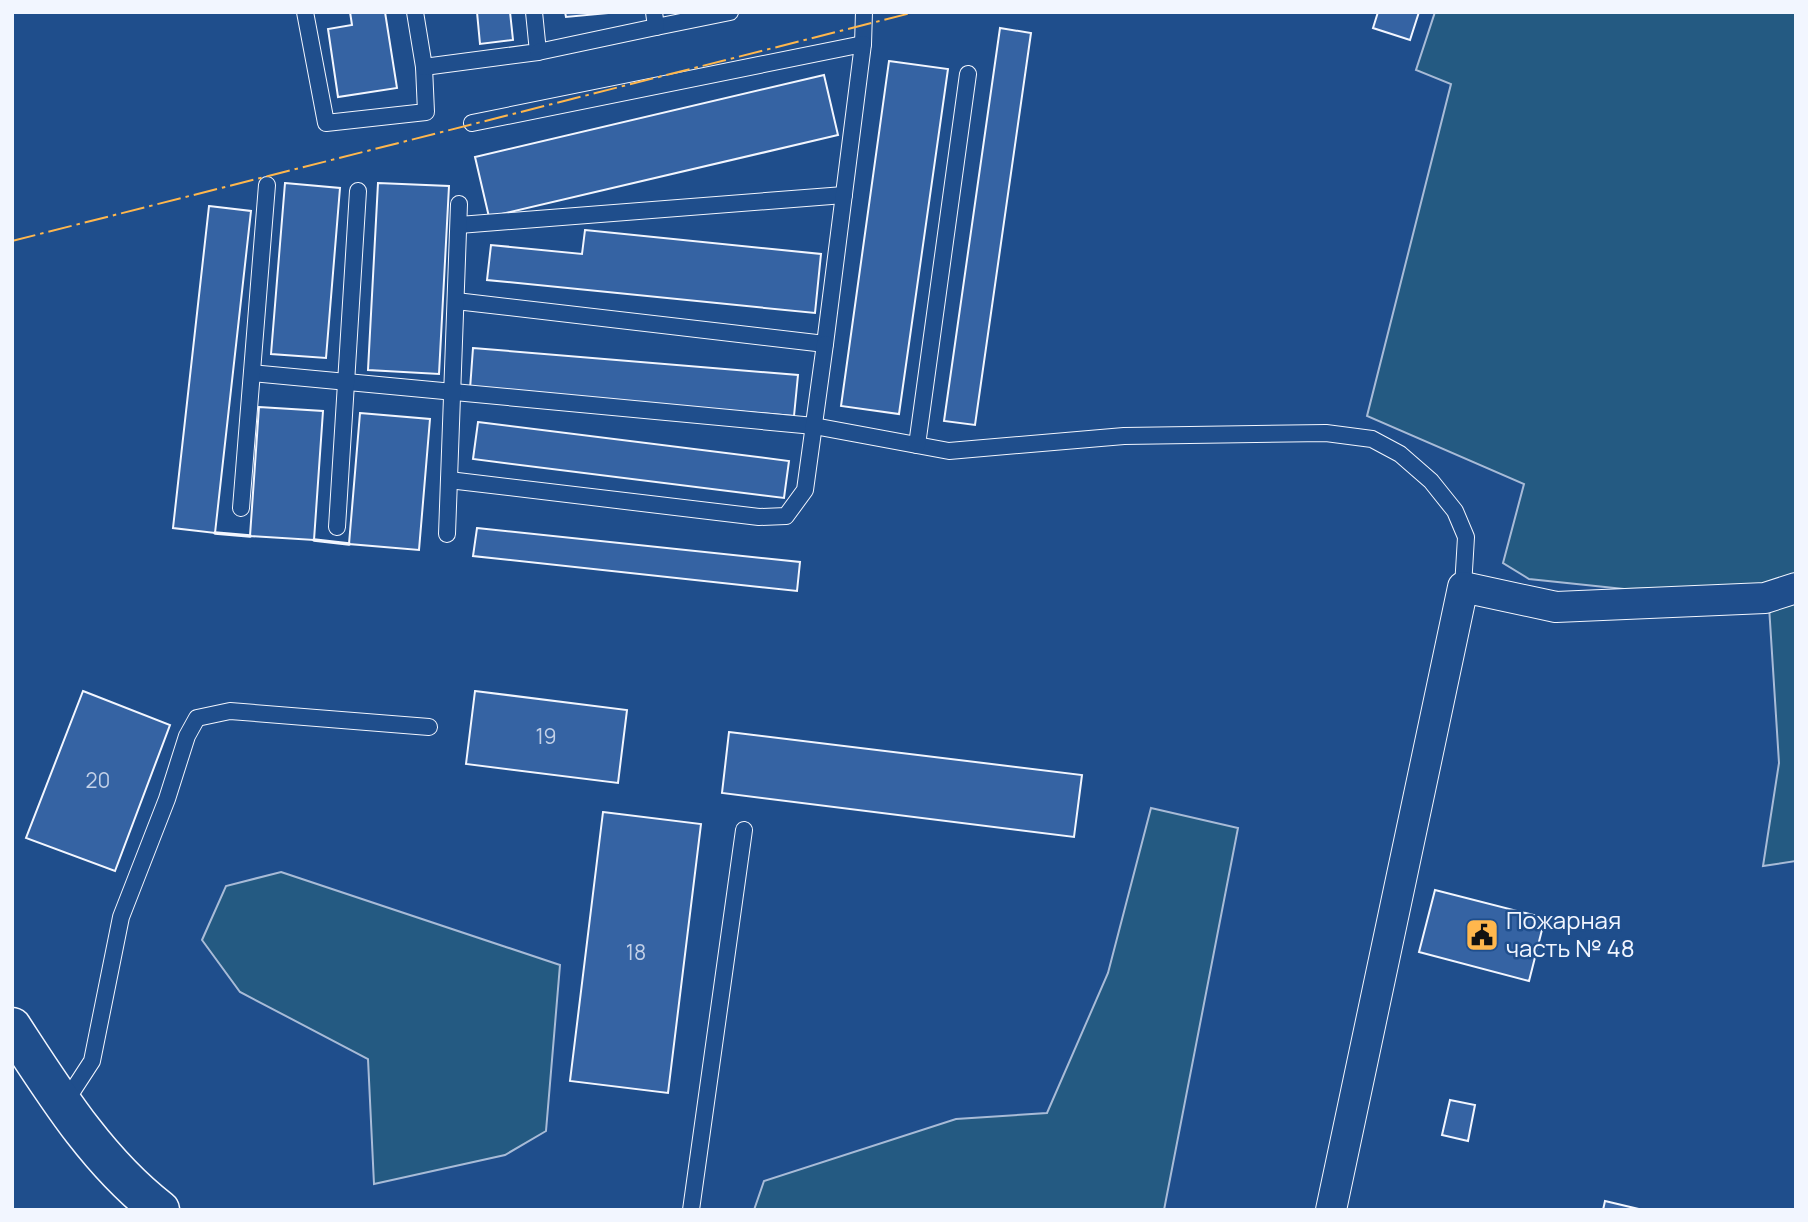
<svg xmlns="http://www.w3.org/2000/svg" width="1808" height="1222" font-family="Manrope,sans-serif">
  <rect width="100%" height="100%" fill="#1f4e8c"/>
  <g fill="#245a82" stroke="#a8bbd7" stroke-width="2">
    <polygon points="1435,12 1796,12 1796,579 1772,586 1624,589 1529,579 1503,563 1524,484 1367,416 1451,84 1416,70"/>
    <polygon points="1796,598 1796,861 1763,866 1779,763 1769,606"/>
    <polygon points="1151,808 1238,828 1164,1210 754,1210 764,1181 956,1119 1047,1113 1108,973"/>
    <polygon points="281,872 560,965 546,1131 505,1155 374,1184 368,1059 240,992 202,940 226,886"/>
  </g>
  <g fill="#3563a3" stroke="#f2f6ff" stroke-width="2">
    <polygon points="350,12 385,12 397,88 338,97 328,29 352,25"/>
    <polygon points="477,12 510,12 513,40 480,44"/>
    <polygon points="565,12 619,12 566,17"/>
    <polygon points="1378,12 1419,12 1410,40 1373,28"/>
    <polygon points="1000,28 1031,33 975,425 944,421"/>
    <polygon points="889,61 948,69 899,414 841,406"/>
    <polygon points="824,75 838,135 489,217 475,157"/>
    <polygon points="285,183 340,188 326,358 271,354"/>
    <polygon points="378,183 449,186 439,374 368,370"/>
    <polygon points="209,206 251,211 215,533 173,528"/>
    <polygon points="585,230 821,254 815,313 487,280 491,245 582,254"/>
    <polygon points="473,348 798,375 794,416 470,389"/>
    <polygon points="259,407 323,411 314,540 250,536"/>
    <polygon points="360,413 430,419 419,550 349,544"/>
    <polygon points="478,422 789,461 784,498 473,459"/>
    <polygon points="477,528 800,562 797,591 473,556"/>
    <polygon points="83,691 170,725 115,871 26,838"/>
    <polygon points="475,691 627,710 618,783 466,764"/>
    <polygon points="729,732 1082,775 1074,837 722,793"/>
    <polygon points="603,812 701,824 668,1093 570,1081"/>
    <polygon points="1435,890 1545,918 1529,981 1419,952"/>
    <polygon points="1450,1100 1475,1105 1468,1141 1442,1135"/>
    <polygon points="1605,1201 1643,1210 1603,1210"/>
  </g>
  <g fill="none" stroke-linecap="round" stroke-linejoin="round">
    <defs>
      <g id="lane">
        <polyline points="305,12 326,123 426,112 424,67"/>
        <polyline points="415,12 424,67 538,52 534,12"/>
        <polyline points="656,27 730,12"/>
        <polyline points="863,44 864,12"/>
        <polyline points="538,52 656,27 654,12"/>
        <polyline points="459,225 844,195"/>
        <polyline points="456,301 825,344 863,44 472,123"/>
        <polyline points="252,373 814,426 949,451 1124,436 1326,433 1372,439 1400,454 1431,481 1455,511 1466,537 1463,587"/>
        <polyline points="917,445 968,74"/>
        <polyline points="449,480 759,517 786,516 805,490 825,344"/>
        <polyline points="241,508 267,185"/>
        <polyline points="337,527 358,191"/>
        <polyline points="447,534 459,204"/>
        <polyline points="64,1104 92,1061 121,917 167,799 187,736 197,718 230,711 429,727"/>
        <polyline points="691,1210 744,830"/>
      </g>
      <polyline id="street" points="1331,1210 1463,587 1556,607 1765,598 1796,588"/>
      <path id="secondary" d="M12,1027C55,1093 97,1161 160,1210"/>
    </defs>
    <use href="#lane" stroke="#f2f6ff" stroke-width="18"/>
    <use href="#street" stroke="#f2f6ff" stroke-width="32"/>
    <use href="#secondary" stroke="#f2f6ff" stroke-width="41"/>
    <use href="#lane" stroke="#1f4e8c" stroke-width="16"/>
    <use href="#street" stroke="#1f4e8c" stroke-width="30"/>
    <use href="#secondary" stroke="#1f4e8c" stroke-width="38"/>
    <g stroke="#f2f6ff" stroke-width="3.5">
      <polyline points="215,533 250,536"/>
      <polyline points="314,540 349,544"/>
    </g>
    <polyline stroke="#ffb74d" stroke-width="2" stroke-dasharray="24 5 3.5 5" stroke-linecap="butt" points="12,241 915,12"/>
  </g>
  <defs>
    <symbol id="civic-square" viewBox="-11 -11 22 22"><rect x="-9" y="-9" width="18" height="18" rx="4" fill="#ffb74d" stroke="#1f4e8c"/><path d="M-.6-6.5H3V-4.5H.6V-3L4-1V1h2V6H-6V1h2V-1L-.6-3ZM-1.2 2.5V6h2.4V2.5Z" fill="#111"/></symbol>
  </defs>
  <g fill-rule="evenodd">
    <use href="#civic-square" x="1463" y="916" width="38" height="38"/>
  </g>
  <g text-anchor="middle" stroke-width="5" stroke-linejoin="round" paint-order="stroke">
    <g font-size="21" fill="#c3d1e8">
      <text x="546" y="744">19</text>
      <text x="98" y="788">20</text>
      <text x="636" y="960">18</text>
    </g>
    <g font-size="24" fill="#f2f6ff" stroke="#1f4e8c" text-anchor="start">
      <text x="1506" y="929">Пожарная<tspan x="1506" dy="28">часть № 48</tspan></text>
    </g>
  </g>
  <rect width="1808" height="1222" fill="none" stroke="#f2f6ff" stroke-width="28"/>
</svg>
